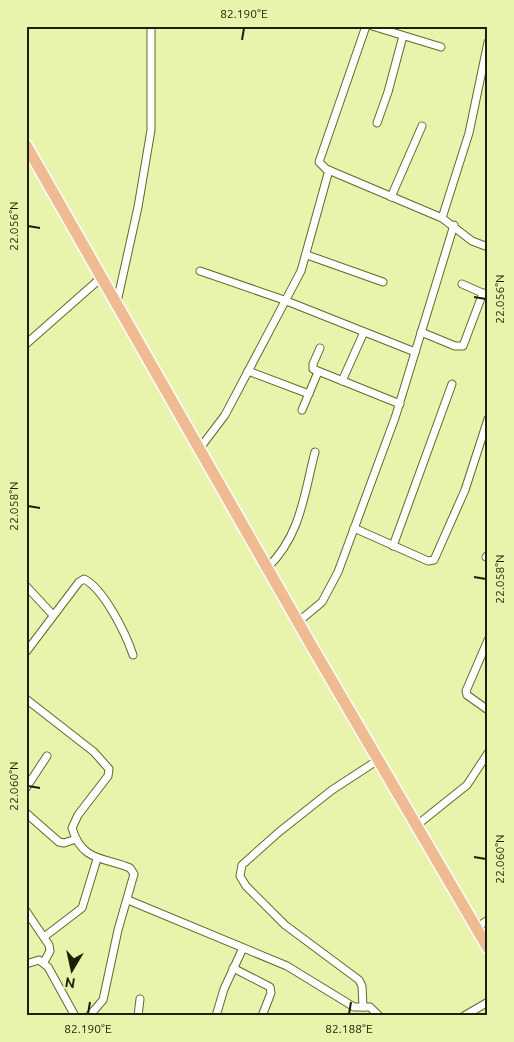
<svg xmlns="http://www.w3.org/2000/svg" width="514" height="1042" font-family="Ubuntu,sans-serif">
  <rect width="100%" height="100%" fill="#e8f3ac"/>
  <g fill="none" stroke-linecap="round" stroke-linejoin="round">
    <defs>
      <g id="street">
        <polyline points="366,26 319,162 326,169 442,218 472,241 488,247"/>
        <polyline points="372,26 441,47"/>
        <polyline points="377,123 388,92 403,36"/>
        <polyline points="391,197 422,126"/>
        <polyline points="442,218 469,133 488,42"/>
        <polyline points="307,255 383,282"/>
        <polyline points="200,271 284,300 415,352"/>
        <polyline points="462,284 487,295"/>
        <polyline points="117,302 138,207 151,130 151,26"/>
        <polyline points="421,332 455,346 463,346 483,293"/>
        <polyline points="26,344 102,277"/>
        <polyline points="320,348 313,364 313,369 400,404"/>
        <polyline points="248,371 309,394"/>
        <polyline points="342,381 364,332"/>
        <polyline points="302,410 318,372"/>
        <polyline points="200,448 225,415 301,271 329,170"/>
        <polyline points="354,528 428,561 434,560 465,490 488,419"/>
        <polyline points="393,546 452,384"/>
        <polyline points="486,557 488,555"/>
        <path d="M268,567C301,535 304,494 315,452"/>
        <polyline points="26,586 53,615"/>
        <polyline points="298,622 322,602 338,572 395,418 454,225"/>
        <polyline points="488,640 466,691 467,695 488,710"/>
        <path d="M26,652L79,582L84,579C104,589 126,634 133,655"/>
        <path d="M26,699L94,752L109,769L108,776L78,815L72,828C82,862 104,857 130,868L134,874L118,930L103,1000L89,1016"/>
        <polyline points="26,788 47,756"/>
        <polyline points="26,813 59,842 64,843 76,839"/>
        <polyline points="417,825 467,785 488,753"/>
        <polyline points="128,900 287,966 354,1007 370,1007 379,1016"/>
        <polyline points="26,911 49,945 50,951 44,962"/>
        <polyline points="476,928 488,920"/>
        <polyline points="44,937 82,908 97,859"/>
        <polyline points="26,964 39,960 48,967 75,1016"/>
        <polyline points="233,968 270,987 271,993 262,1016"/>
        <polyline points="363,1007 362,986 359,980 285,925 246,886 240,876 242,865 279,832 332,790 378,760"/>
        <polyline points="138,1016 140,999"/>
        <polyline points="216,1016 224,989 243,948"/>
        <polyline points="464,1016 488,1002"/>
      </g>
      <polyline id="primary" points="26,145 314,650 488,948"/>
    </defs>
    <use href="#street" stroke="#626a26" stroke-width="9"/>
    <use href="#primary" stroke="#fff" stroke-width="14"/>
    <use href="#street" stroke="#fff" stroke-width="7"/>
    <use href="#primary" stroke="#f1bb92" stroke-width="11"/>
  </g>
  <path fill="none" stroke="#1d2004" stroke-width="2" d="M242,40L244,28M28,226L40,228M474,297L486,299M28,506L40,508M474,577L486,579M28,786L40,788M474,857L486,859M88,1014L90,1002M349,1014L351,1002"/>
  <rect width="514" height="1042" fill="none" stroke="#e8f3ac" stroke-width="55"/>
  <g transform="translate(72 970) rotate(189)" stroke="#e8f3ac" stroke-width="4" paint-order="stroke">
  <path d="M0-4L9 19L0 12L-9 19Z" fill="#1d2004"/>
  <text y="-8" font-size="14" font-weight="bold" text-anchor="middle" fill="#1d2004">N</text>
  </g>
  <rect x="28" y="28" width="458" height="986" fill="none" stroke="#1d2004" stroke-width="2"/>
  <g font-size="12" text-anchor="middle" fill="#1d2004">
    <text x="244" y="18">82.190°E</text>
    <text transform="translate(14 226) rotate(-90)" y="4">22.056°N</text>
    <text transform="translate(500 299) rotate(-90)" y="4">22.056°N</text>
    <text transform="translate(14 506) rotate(-90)" y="4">22.058°N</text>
    <text transform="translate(500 579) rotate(-90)" y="4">22.058°N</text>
    <text transform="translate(14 786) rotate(-90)" y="4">22.060°N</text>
    <text transform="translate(500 859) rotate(-90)" y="4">22.060°N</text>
    <text x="88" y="1033">82.190°E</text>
    <text x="349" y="1033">82.188°E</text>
  </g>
</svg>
